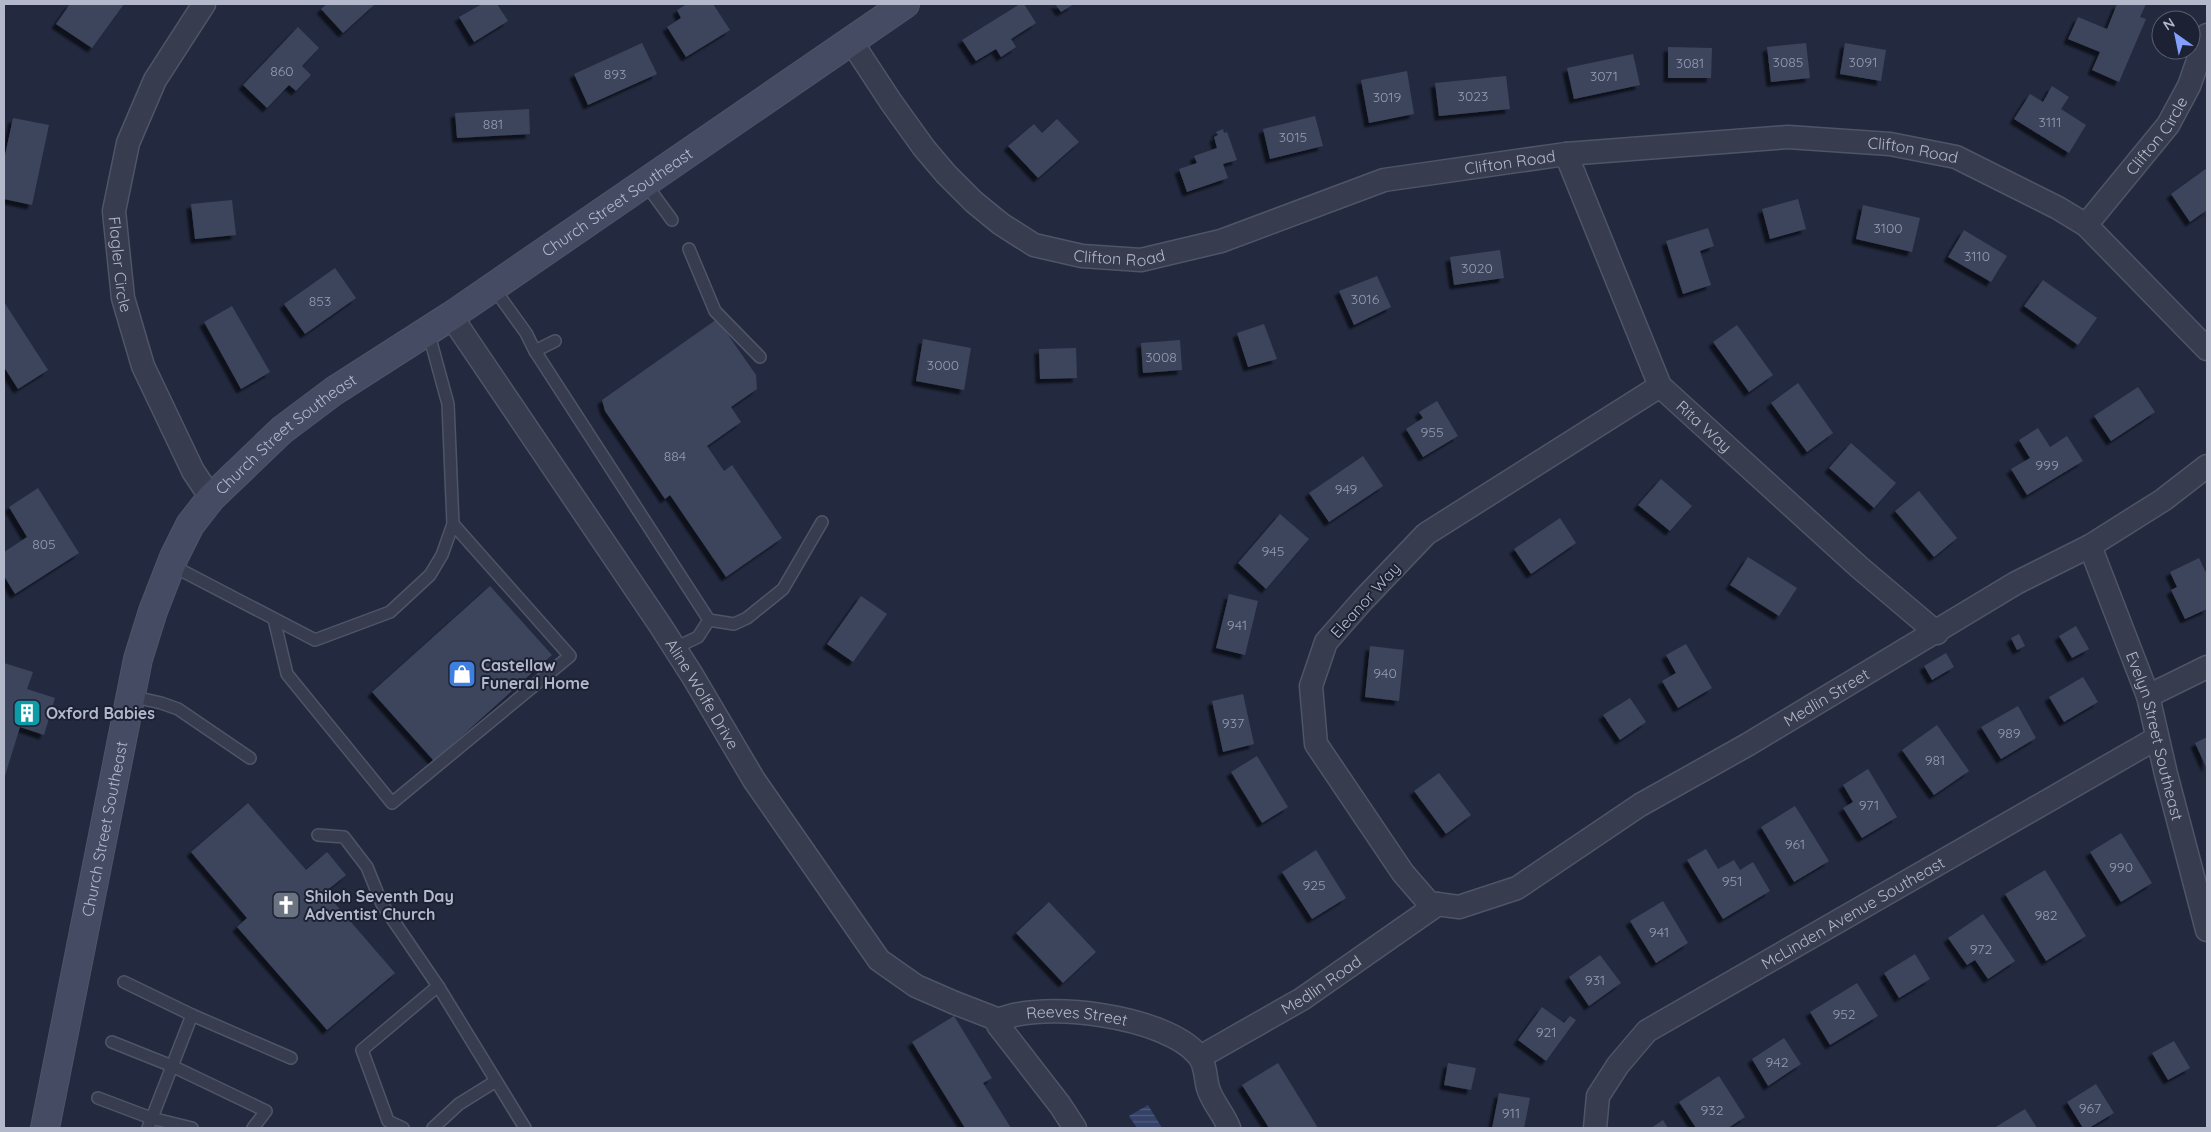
<svg xmlns="http://www.w3.org/2000/svg" width="2211" height="1132" font-family="Quicksand,sans-serif">
  <defs>
    <pattern id="water-rules" width="6" height="5" patternUnits="userSpaceOnUse" patternTransform="scale(1.25)"><rect width="6" height="5" fill="#354268"/><path d="M0 2.5h6" fill="none" stroke="#505b7c"/></pattern>
    <filter id="shadow"><feDropShadow dx="-4.5" dy="4.5" stdDeviation="1" flood-color="#0009"/></filter>
  </defs>
  <rect width="100%" height="100%" fill="#232a40"/>
  <polygon fill="url(#water-rules)" points="1148,1105 1162,1128 1137,1128 1129,1116"/>
  <g fill="#3c455d" filter="url(#shadow)">
    <polygon points="70,4 124,4 92,48 56,24"/>
    <polygon points="327,4 375,4 343,33 321,9"/>
    <polygon points="482,4 497,4 508,21 474,42 459,17"/>
    <polygon points="687,4 713,4 730,30 686,57 667,27 681,18 677,10"/>
    <polygon points="1020,4 1024,4 1036,23 1011,39 1016,47 1001,57 996,49 976,61 962,40"/>
    <polygon points="1055,4 1074,4 1061,12"/>
    <polygon points="2117,4 2146,4 2140,17 2146,19 2119,82 2092,70 2100,52 2068,39 2078,17 2107,29"/>
    <polygon points="298,27 319,48 302,66 311,75 296,91 289,85 267,108 243,85"/>
    <polygon points="642,43 657,74 588,105 574,74"/>
    <polygon points="1806,43 1810,78 1771,82 1767,47"/>
    <polygon points="1845,43 1886,50 1881,81 1840,74"/>
    <polygon points="1668,47 1712,48 1711,78 1668,78"/>
    <polygon points="1633,54 1640,85 1574,99 1567,68"/>
    <polygon points="1407,71 1414,114 1369,123 1361,80"/>
    <polygon points="1506,76 1510,109 1439,116 1435,83"/>
    <polygon points="2052,86 2069,97 2061,109 2086,125 2069,153 2014,119 2030,94 2043,102"/>
    <polygon points="529,109 530,134 457,138 455,113"/>
    <polygon points="1315,116 1323,146 1270,159 1263,129"/>
    <polygon points="13,118 49,125 32,205 4,199 4,160"/>
    <polygon points="1057,119 1079,142 1038,178 1008,146 1034,124 1042,133"/>
    <polygon points="1223,129 1224,133 1227,132 1237,160 1223,164 1228,178 1187,192 1179,169 1197,163 1194,156 1217,148 1214,137 1218,135 1216,132"/>
    <polygon points="2207,168 2207,210 2190,222 2171,194"/>
    <polygon points="1798,199 1806,229 1770,239 1762,209"/>
    <polygon points="232,200 236,235 195,239 191,204"/>
    <polygon points="1863,205 1920,218 1912,252 1856,239"/>
    <polygon points="1708,228 1714,246 1700,251 1711,285 1683,294 1666,241"/>
    <polygon points="1964,230 2007,256 1991,282 1948,257"/>
    <polygon points="1500,250 1504,278 1454,285 1450,257"/>
    <polygon points="335,268 356,298 305,334 284,304"/>
    <polygon points="1377,276 1391,307 1354,325 1339,291"/>
    <polygon points="2043,280 2097,318 2078,345 2024,306"/>
    <polygon points="4,302 48,370 18,389 4,367"/>
    <polygon points="232,306 270,372 241,389 204,322"/>
    <polygon points="717,319 756,375 757,389 731,407 741,422 707,446 724,471 732,465 782,538 726,577 670,495 665,499 605,411 602,400"/>
    <polygon points="1264,324 1277,359 1248,367 1237,333"/>
    <polygon points="1737,325 1773,375 1749,392 1713,342"/>
    <polygon points="923,339 971,348 964,390 916,381"/>
    <polygon points="1180,340 1182,370 1143,373 1141,343"/>
    <polygon points="1076,348 1077,378 1040,379 1039,349"/>
    <polygon points="1798,383 1833,433 1807,452 1771,403"/>
    <polygon points="2138,387 2155,412 2111,441 2094,416"/>
    <polygon points="1437,401 1458,436 1423,457 1406,429 1423,418 1419,412"/>
    <polygon points="2038,428 2050,447 2067,436 2083,461 2027,495 2011,469 2030,458 2019,440"/>
    <polygon points="1851,443 1896,483 1874,508 1829,468"/>
    <polygon points="1363,456 1383,486 1329,522 1309,493"/>
    <polygon points="1661,479 1692,506 1670,531 1638,505"/>
    <polygon points="38,488 79,553 15,594 4,576 4,552 27,537 9,507"/>
    <polygon points="1919,491 1957,538 1934,557 1895,511"/>
    <polygon points="1280,514 1309,539 1266,589 1238,563"/>
    <polygon points="1560,518 1576,543 1531,574 1514,549"/>
    <polygon points="1748,557 1797,588 1779,616 1730,585"/>
    <polygon points="2199,558 2207,575 2207,609 2185,619 2171,590 2177,587 2170,572"/>
    <polygon points="490,586 552,655 434,761 372,692"/>
    <polygon points="1229,594 1258,601 1245,655 1216,648"/>
    <polygon points="861,596 887,614 853,662 827,644"/>
    <polygon points="2076,626 2089,649 2072,658 2059,636"/>
    <polygon points="2019,634 2025,646 2017,650 2011,638"/>
    <polygon points="1686,644 1712,688 1678,708 1662,681 1676,673 1666,655"/>
    <polygon points="1370,646 1404,650 1399,701 1365,697"/>
    <polygon points="1946,653 1954,667 1932,680 1924,666"/>
    <polygon points="4,663 33,672 27,689 55,698 44,735 20,727 4,779"/>
    <polygon points="2083,677 2098,702 2064,722 2049,697"/>
    <polygon points="1243,694 1254,744 1223,752 1212,701"/>
    <polygon points="1630,698 1646,722 1620,740 1603,715"/>
    <polygon points="2018,706 2036,738 2001,759 1981,727"/>
    <polygon points="1937,725 1969,771 1934,795 1902,750"/>
    <polygon points="2207,737 2207,769 2195,743"/>
    <polygon points="1257,756 1288,807 1262,823 1231,772"/>
    <polygon points="1868,769 1897,817 1862,838 1843,808 1853,802 1843,785"/>
    <polygon points="1439,773 1471,815 1446,834 1414,791"/>
    <polygon points="248,803 306,870 327,852 346,875 325,892 395,973 327,1030 237,927 247,918 191,852"/>
    <polygon points="1795,806 1829,861 1794,882 1761,827"/>
    <polygon points="2121,833 2152,883 2121,902 2090,852"/>
    <polygon points="1706,849 1718,869 1734,860 1740,870 1753,862 1770,891 1723,919 1687,860"/>
    <polygon points="1316,850 1346,898 1312,919 1282,872"/>
    <polygon points="2045,870 2086,936 2046,961 2005,894"/>
    <polygon points="1663,901 1688,943 1656,963 1630,921"/>
    <polygon points="1049,902 1096,952 1063,983 1016,933"/>
    <polygon points="1983,914 2015,961 1988,979 1975,960 1967,965 1948,938"/>
    <polygon points="1915,954 1930,979 1899,998 1884,973"/>
    <polygon points="1600,955 1621,983 1589,1006 1569,977"/>
    <polygon points="1857,983 1878,1016 1830,1045 1810,1012"/>
    <polygon points="1542,1007 1564,1023 1570,1016 1576,1020 1546,1061 1518,1040"/>
    <polygon points="954,1016 992,1078 983,1083 1011,1128 965,1128 912,1042"/>
    <polygon points="1784,1038 1801,1064 1768,1086 1752,1059"/>
    <polygon points="2174,1041 2190,1068 2168,1080 2152,1053"/>
    <polygon points="1278,1063 1318,1128 1269,1128 1242,1085"/>
    <polygon points="1448,1063 1476,1068 1471,1090 1444,1085"/>
    <polygon points="1719,1076 1745,1117 1728,1128 1696,1128 1679,1102"/>
    <polygon points="2096,1084 2114,1113 2089,1128 2083,1128 2067,1102"/>
    <polygon points="1499,1093 1530,1098 1524,1128 1492,1128"/>
    <polygon points="2025,1109 2037,1128 1994,1128"/>
    <polygon points="1663,1120 1668,1128 1651,1128"/>
  </g>
  <g fill="none" stroke-linecap="round" stroke-linejoin="round">
    <defs>
      <g id="lane">
        <polyline points="645,183 672,220"/>
        <polyline points="689,249 715,311 760,357"/>
        <polyline points="493,287 526,333 535,351 555,341"/>
        <polyline points="535,351 709,620 734,624 747,618 783,589 822,522"/>
        <polyline points="171,565 315,640 390,612 430,575 442,555 453,524 448,404 428,331"/>
        <polyline points="274,619 287,674 392,803 570,656 453,524"/>
        <polyline points="675,648 698,637 709,620"/>
        <polyline points="130,696 161,703 178,709 250,758"/>
        <polyline points="318,835 344,837 367,867 382,904 438,986 362,1050 388,1121 403,1128"/>
        <polyline points="124,982 192,1015"/>
        <polyline points="438,986 525,1128"/>
        <polyline points="112,1042 172,1066 266,1111 253,1128"/>
        <polyline points="98,1098 151,1118 192,1128"/>
        <polyline points="148,1128 192,1015 291,1058"/>
        <polyline points="433,1128 459,1104 496,1081"/>
      </g>
      <g id="street">
        <path id="s1" d="M204,4L155,80L128,143L114,211L123,298L143,366L193,471L211,498"/>
        <path id="s2" d="M851,41L891,102L924,148L946,174L974,202L1001,224L1034,245L1082,256L1141,260L1221,241L1384,180L1566,154L1788,137L1890,144L1956,157L2058,208L2086,225L2207,349"/>
        <path id="s3" d="M1566,154L1660,386L1859,567L1937,633"/>
        <path id="s4" d="M2086,225L2168,125L2189,86L2207,35"/>
        <path id="s5" d="M451,316L660,625L692,675L754,780L879,960L916,986L955,1003L999,1020"/>
        <path id="s6" d="M1660,386L1426,534L1363,600L1326,642L1311,686L1316,744L1403,873L1429,903L1459,907L1517,888L1640,805L1747,745L2016,583L2090,546L2163,500L2207,466"/>
        <path id="s7" d="M2090,546L2148,696L2166,774L2207,930"/>
        <polyline points="2148,696 2207,667"/>
        <path id="s8" d="M999,1020C1043,1000 1166,1016 1198,1055C1206,1064 1205,1077 1208,1088C1212,1102 1224,1114 1229,1128"/>
        <polyline points="999,1020 998,1025 1060,1105 1075,1128"/>
        <path id="s9" d="M1200,1057L1302,999L1438,904"/>
        <path id="s10" d="M1595,1128L1598,1096L1618,1065L1647,1031L2157,738"/>
      </g>
      <g id="secondary">
        <path id="s11" d="M45,1128L138,659L153,611L174,557L190,525L211,498L282,430L334,391L451,316L905,4"/>
      </g>
    </defs>
    <use href="#lane" stroke="#4f5567" stroke-width="14"/>
    <use href="#street" stroke="#4f5567" stroke-width="25"/>
    <use href="#secondary" stroke="#4f5567" stroke-width="30"/>
    <use href="#lane" stroke="#373d4f" stroke-width="11"/>
    <use href="#street" stroke="#373d4f" stroke-width="22"/>
    <use href="#secondary" stroke="#454b63" stroke-width="28"/>
  </g>
  <defs>
    <symbol id="shop-square" viewBox="-11 -11 22 22"><rect x="-9" y="-9" width="18" height="18" rx="4" fill="#3f7fe0" stroke="#1c2234"/><path d="M-5-2.5h2.3a2.7 3.5 0 0 1 5.4 0H5L5.5 6h-11ZM-1.5-2.5h3a1.5 2.3 0 0 0-3 0Z" fill="#fff"/></symbol>
    <symbol id="building-square" viewBox="-11 -11 22 22"><rect x="-9" y="-9" width="18" height="18" rx="4" fill="#0f9aa8" stroke="#1c2234"/><path d="M-4-6H4V6H1V3H-1V6H-4ZM-2.5-4.3h1.7v1.8h-1.7ZM.8-4.3h1.7v1.8H.8ZM-2.5-1h1.7V.8h-1.7ZM.8-1h1.7V.8H.8Z" fill="#fff"/></symbol>
    <symbol id="church-square" viewBox="-11 -11 22 22"><rect x="-9" y="-9" width="18" height="18" rx="4" fill="#6b7280" stroke="#1c2234"/><path d="M-1.2-6h2.4v3.5h3.3v2.4h-3.3V6h-2.4V-.1h-3.3v-2.4h3.3Z" fill="#fff"/></symbol>
  </defs>
  <g fill-rule="evenodd">
    <use href="#shop-square" x="446" y="658" width="32" height="32"/>
    <use href="#building-square" x="11" y="697" width="32" height="32"/>
    <use href="#church-square" x="270" y="889" width="32" height="32"/>
  </g>
  <g text-anchor="middle" stroke-width="4" stroke-linejoin="round" paint-order="stroke">
    <g font-size="14" fill="#959baf">
      <text x="1788" y="67">3085</text>
      <text x="1863" y="67">3091</text>
      <text x="1690" y="68">3081</text>
      <text x="282" y="76">860</text>
      <text x="615" y="79">893</text>
      <text x="1604" y="81">3071</text>
      <text x="1473" y="101">3023</text>
      <text x="1387" y="102">3019</text>
      <text x="2050" y="127">3111</text>
      <text x="493" y="129">881</text>
      <text x="1293" y="142">3015</text>
      <text x="1888" y="233">3100</text>
      <text x="1977" y="261">3110</text>
      <text x="1477" y="273">3020</text>
      <text x="1365" y="304">3016</text>
      <text x="320" y="306">853</text>
      <text x="1161" y="362">3008</text>
      <text x="943" y="370">3000</text>
      <text x="1432" y="437">955</text>
      <text x="675" y="461">884</text>
      <text x="2047" y="470">999</text>
      <text x="1346" y="494">949</text>
      <text x="44" y="549">805</text>
      <text x="1273" y="556">945</text>
      <text x="1237" y="630">941</text>
      <text x="1385" y="678">940</text>
      <text x="1233" y="728">937</text>
      <text x="2009" y="738">989</text>
      <text x="1935" y="765">981</text>
      <text x="1869" y="810">971</text>
      <text x="1795" y="849">961</text>
      <text x="2121" y="872">990</text>
      <text x="1732" y="886">951</text>
      <text x="1314" y="890">925</text>
      <text x="2046" y="920">982</text>
      <text x="1659" y="937">941</text>
      <text x="1981" y="954">972</text>
      <text x="1595" y="985">931</text>
      <text x="1844" y="1019">952</text>
      <text x="1546" y="1037">921</text>
      <text x="1777" y="1067">942</text>
      <text x="2090" y="1113">967</text>
      <text x="1712" y="1115">932</text>
      <text x="1511" y="1118">911</text>
    </g>
    <g font-size="16" fill="#b3b8ca" stroke="#1c2234">
      <text dy="6" stroke="none"><textPath href="#s4" startOffset="114">Clifton Circle</textPath></text>
      <text dy="6" stroke="none"><textPath href="#s2" startOffset="1174">Clifton Road</textPath></text>
      <text dy="6" stroke="none"><textPath href="#s2" startOffset="769">Clifton Road</textPath></text>
      <text dy="6" stroke="none"><textPath href="#s11" startOffset="1160">Church Street Southeast</textPath></text>
      <text dy="6" stroke="none"><textPath href="#s2" startOffset="364">Clifton Road</textPath></text>
      <text dy="6" stroke="none"><textPath href="#s1" startOffset="282">Flagler Circle</textPath></text>
      <text dy="6" stroke="none"><textPath href="#s3" startOffset="310">Rita Way</textPath></text>
      <text dy="6" stroke="none"><textPath href="#s11" startOffset="755">Church Street Southeast</textPath></text>
      <text transform="translate(1365 600) rotate(-48)" y="6">Eleanor Way</text>
      <text dy="6" stroke="none"><textPath href="#s5" startOffset="454">Aline Wolfe Drive</textPath></text>
      <text dy="6" stroke="none"><textPath href="#s6" startOffset="1179">Medlin Street</textPath></text>
      <text dy="6" stroke="none"><textPath href="#s7" startOffset="201">Evelyn Street Southeast</textPath></text>
      <text dy="6" stroke="none"><textPath href="#s11" startOffset="305">Church Street Southeast</textPath></text>
      <text dy="6" stroke="none"><textPath href="#s10" startOffset="351">McLinden Avenue Southeast</textPath></text>
      <text dy="6" stroke="none"><textPath href="#s9" startOffset="141">Medlin Road</textPath></text>
      <text dy="6" stroke="none"><textPath href="#s8" startOffset="79">Reeves Street</textPath></text>
    </g>
    <g font-size="16" font-weight="bold" fill="#b3b8ca" stroke="#1c2234" text-anchor="start">
      <text x="481" y="671">Castellaw<tspan x="481" dy="18">Funeral Home</tspan></text>
      <text x="46" y="719">Oxford Babies</text>
      <text x="305" y="902">Shiloh Seventh Day<tspan x="305" dy="18">Adventist Church</tspan></text>
    </g>
  </g>
  <rect width="2211" height="1132" fill="none" stroke="#b3b8ca" stroke-width="10"/>
  <g transform="translate(2176 35) rotate(327)"><circle r="24" fill="#1c2234" stroke="#585e70"/>
  <path d="M0-4L9 19L0 12L-9 19Z" fill="#84a0fe"/>
  <text y="-8" font-size="14" font-weight="bold" text-anchor="middle" fill="#b3b8ca">N</text>
  </g>
</svg>
